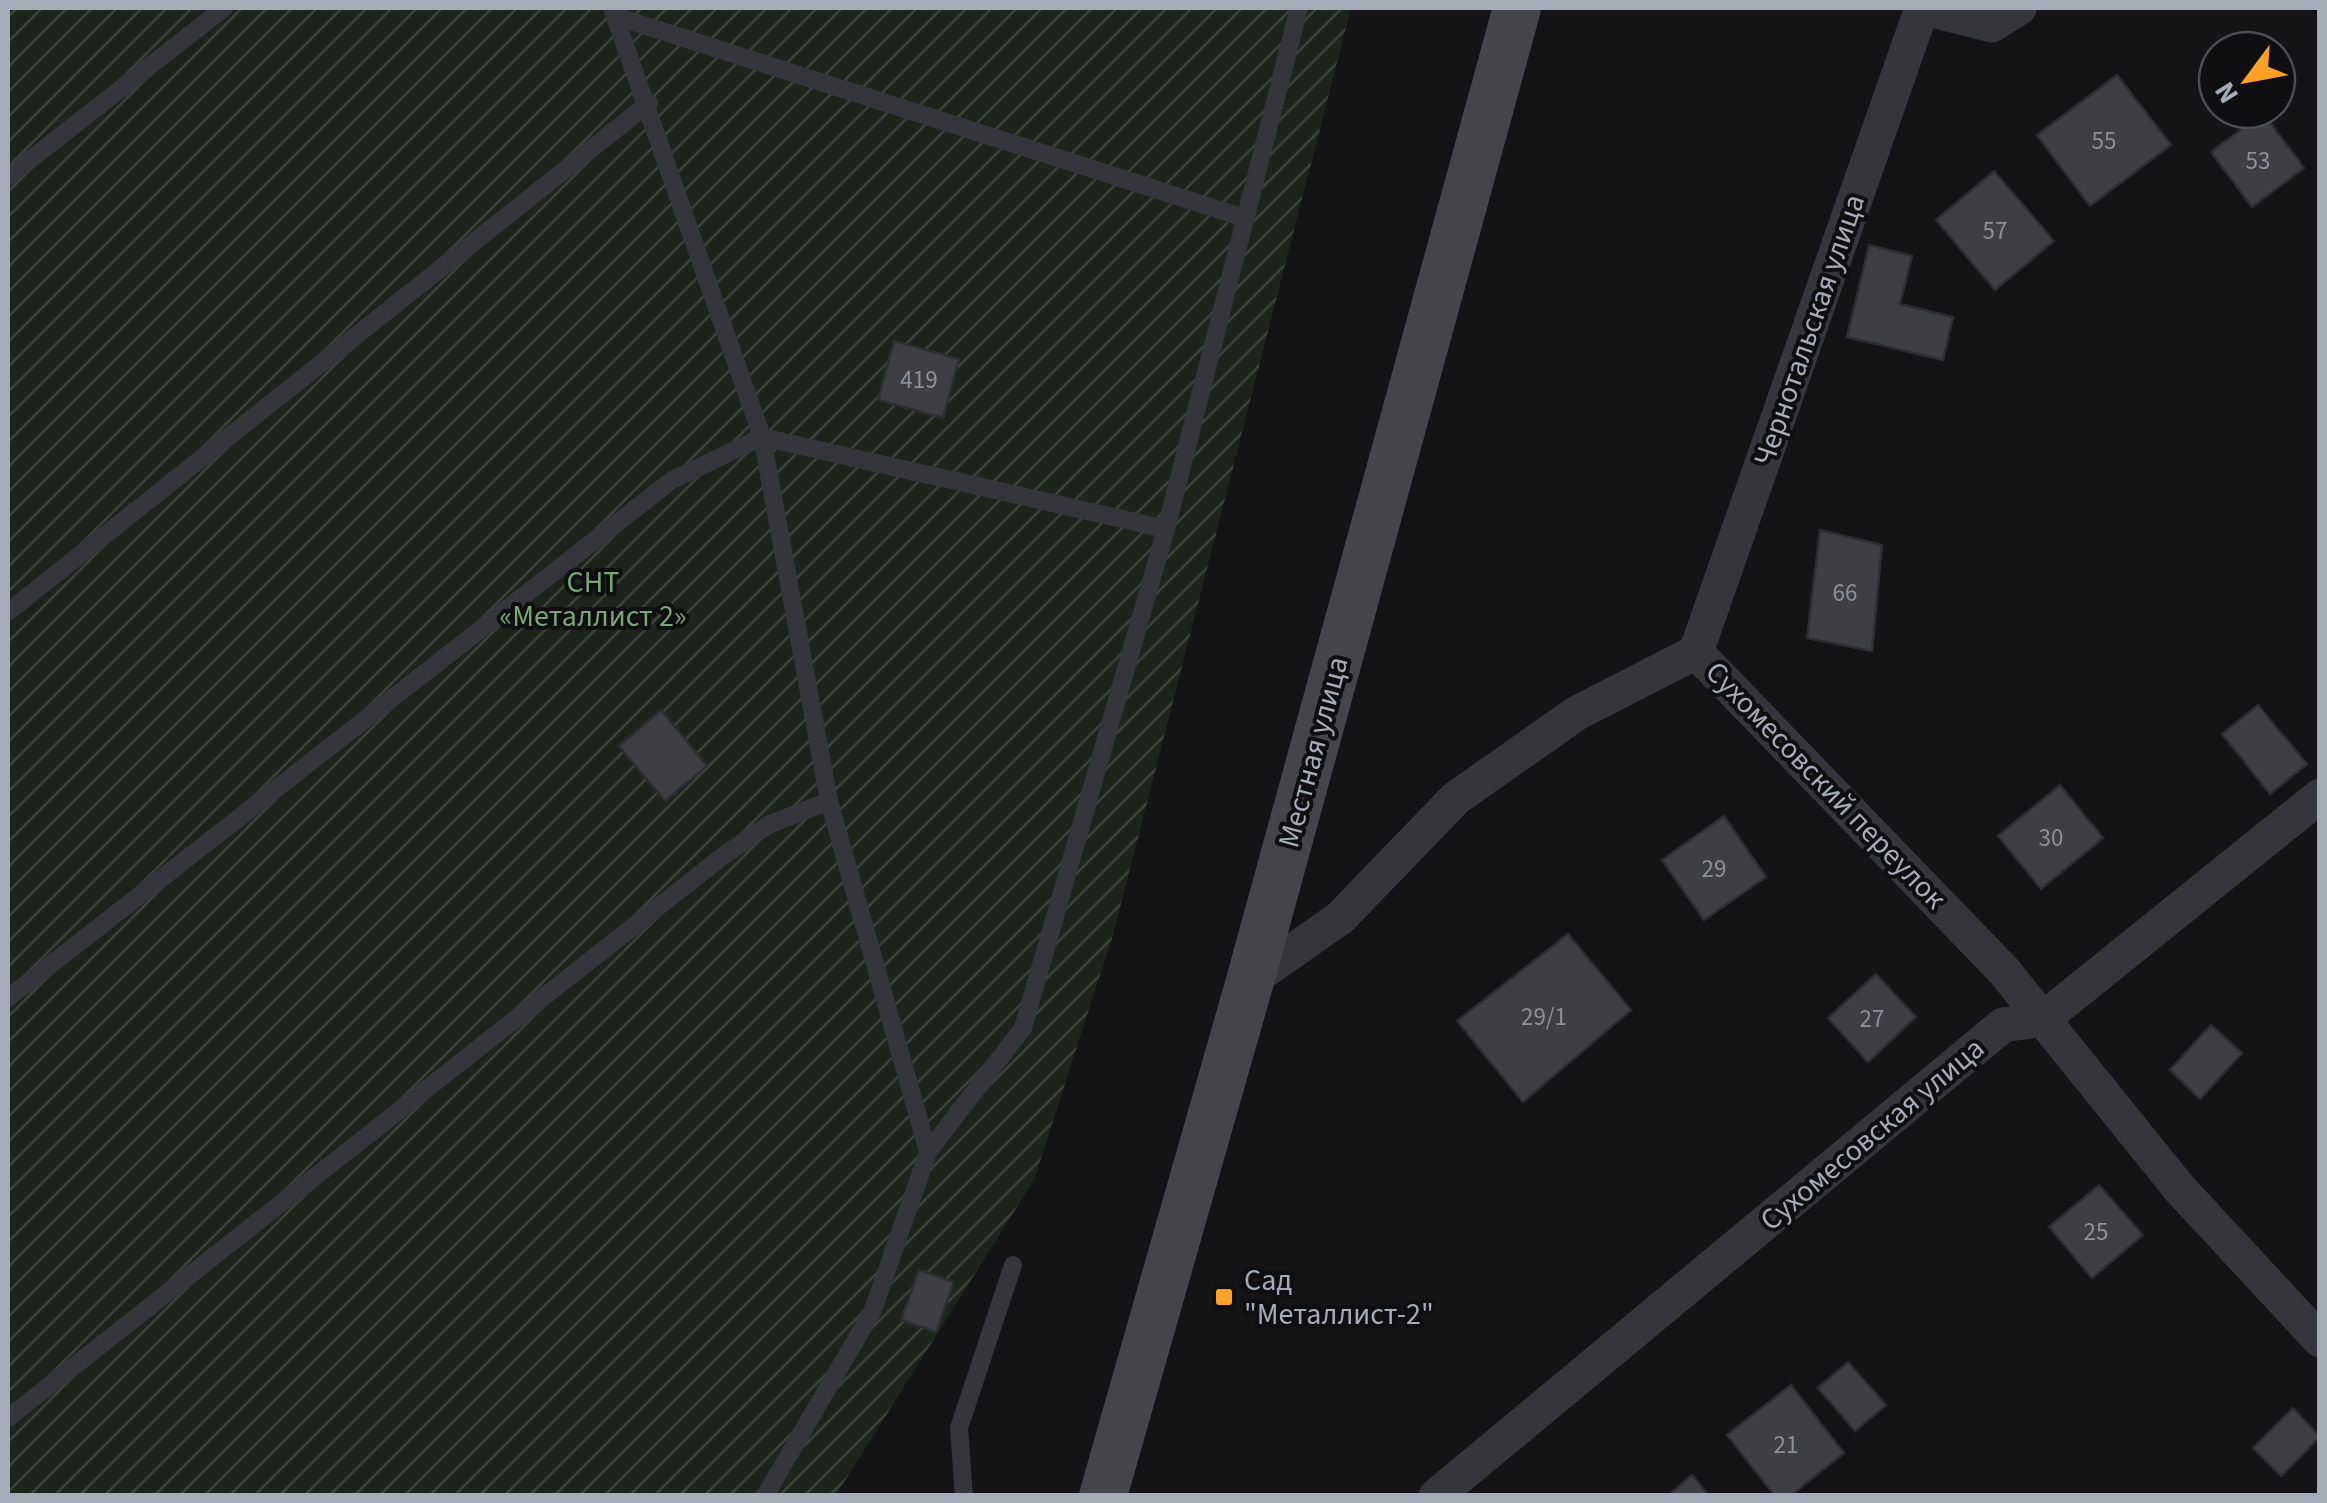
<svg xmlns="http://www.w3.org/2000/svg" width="2327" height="1503" font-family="'Source Sans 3',sans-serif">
  <defs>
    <pattern id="garden-furrows" width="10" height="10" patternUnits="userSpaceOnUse" patternTransform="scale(2.5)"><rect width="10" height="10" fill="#1c241c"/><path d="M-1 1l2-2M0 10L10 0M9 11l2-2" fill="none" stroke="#3a413b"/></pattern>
  </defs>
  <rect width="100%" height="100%" fill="#141416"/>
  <polygon fill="url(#garden-furrows)" points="8,8 1351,8 1113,935 1034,1180 836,1495 8,1496"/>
  <g fill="#3e3f43" stroke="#2e2e32" stroke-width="2.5">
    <polygon points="2117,75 2171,145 2090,206 2037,135"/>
    <polygon points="2263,113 2304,168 2252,207 2211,152"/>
    <polygon points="1994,171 2054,241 1995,290 1936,220"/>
    <polygon points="1869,245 1912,256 1900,304 1953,317 1943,360 1847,337"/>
    <polygon points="894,341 959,359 943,418 878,400"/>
    <polygon points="1820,530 1882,545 1872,651 1807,638"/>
    <polygon points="2258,705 2307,764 2270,794 2222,734"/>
    <polygon points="661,710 707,766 665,801 619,746"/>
    <polygon points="2060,785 2103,838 2041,889 1998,836"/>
    <polygon points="1724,816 1766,877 1704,920 1662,860"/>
    <polygon points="1568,934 1631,1010 1523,1102 1457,1021"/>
    <polygon points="1876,974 1916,1017 1868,1062 1828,1018"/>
    <polygon points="2211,1025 2242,1053 2200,1099 2170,1070"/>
    <polygon points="2099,1185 2143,1235 2092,1278 2049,1227"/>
    <polygon points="919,1270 954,1282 936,1332 901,1320"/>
    <polygon points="1848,1362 1886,1405 1855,1431 1818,1388"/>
    <polygon points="1791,1385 1844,1453 1790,1496 1775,1496 1727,1435"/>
    <polygon points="2293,1408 2320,1437 2281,1476 2253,1448"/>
    <polygon points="1692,1475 1709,1496 1668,1496"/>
  </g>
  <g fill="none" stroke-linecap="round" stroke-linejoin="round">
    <g stroke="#35363b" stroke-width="18">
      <polyline points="612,8 762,437 829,801 928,1152 873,1310 765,1496"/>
      <polyline points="615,16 1245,218"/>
      <polyline points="8,177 224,8"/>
      <polyline points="8,612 649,103"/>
      <polyline points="8,998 672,480 762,437 1166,529"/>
      <polyline points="928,1152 1023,1028 1166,529 1299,8"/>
      <polyline points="8,1418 723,856 768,825 829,801"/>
      <polyline points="964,1496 959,1428 1013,1265"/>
    </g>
    <g stroke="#35363b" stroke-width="35">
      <polyline points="1925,8 1992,25 2019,8"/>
      <polyline points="1696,652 1922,8"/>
      <polyline points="1250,981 1340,918 1456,798 1577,713 1696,652 2004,971 2180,1189 2320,1340"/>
      <polyline points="1436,1496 2003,1025 2043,1019 2320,796"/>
    </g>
    <polyline stroke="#43454b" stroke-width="48" points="1103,1496 1250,981 1517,8"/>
  </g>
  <rect fill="#fba127" stroke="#0f0f11" stroke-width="4" x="1214" y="1287" width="20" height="20" rx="5"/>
  <g text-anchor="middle" stroke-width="8" stroke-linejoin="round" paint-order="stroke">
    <g font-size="25" fill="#8b919a">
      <text x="2104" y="149">55</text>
      <text x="2258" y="169">53</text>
      <text x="1995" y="239">57</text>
      <text x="919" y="388">419</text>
      <text x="1845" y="601">66</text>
      <text x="2051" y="846">30</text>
      <text x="1714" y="877">29</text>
      <text x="1544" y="1025">29/1</text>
      <text x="1872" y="1027">27</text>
      <text x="2096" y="1240">25</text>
      <text x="1786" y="1453">21</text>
    </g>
    <g font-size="30" fill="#a5acb7" stroke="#0f0f11">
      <text transform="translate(1809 330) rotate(-71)" y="10">Чернотальская улица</text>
      <text transform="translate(1313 752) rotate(-75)" y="10">Местная улица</text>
      <text transform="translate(1826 785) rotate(46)" y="10">Сухомесовский переулок</text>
      <text transform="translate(1872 1134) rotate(-40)" y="10">Сухомесовская улица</text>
    </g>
    <g font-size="30" fill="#7ca37b" stroke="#0f0f11">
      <text x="593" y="592">СНТ<tspan x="593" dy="34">«Металлист 2»</tspan></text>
    </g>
    <g font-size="30" fill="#a5acb7" stroke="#0f0f11" text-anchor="start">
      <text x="1244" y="1290">Сад<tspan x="1244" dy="34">"Металлист-2"</tspan></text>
    </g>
  </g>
  <rect width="2327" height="1503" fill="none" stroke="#a5acb7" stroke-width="20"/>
  <g transform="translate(2247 80) rotate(238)"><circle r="48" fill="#0f0f11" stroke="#4b4e53" stroke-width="2.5"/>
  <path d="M0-8L18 38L0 25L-18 38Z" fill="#fba127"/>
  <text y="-15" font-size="28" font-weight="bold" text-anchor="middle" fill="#a5acb7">N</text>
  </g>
</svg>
